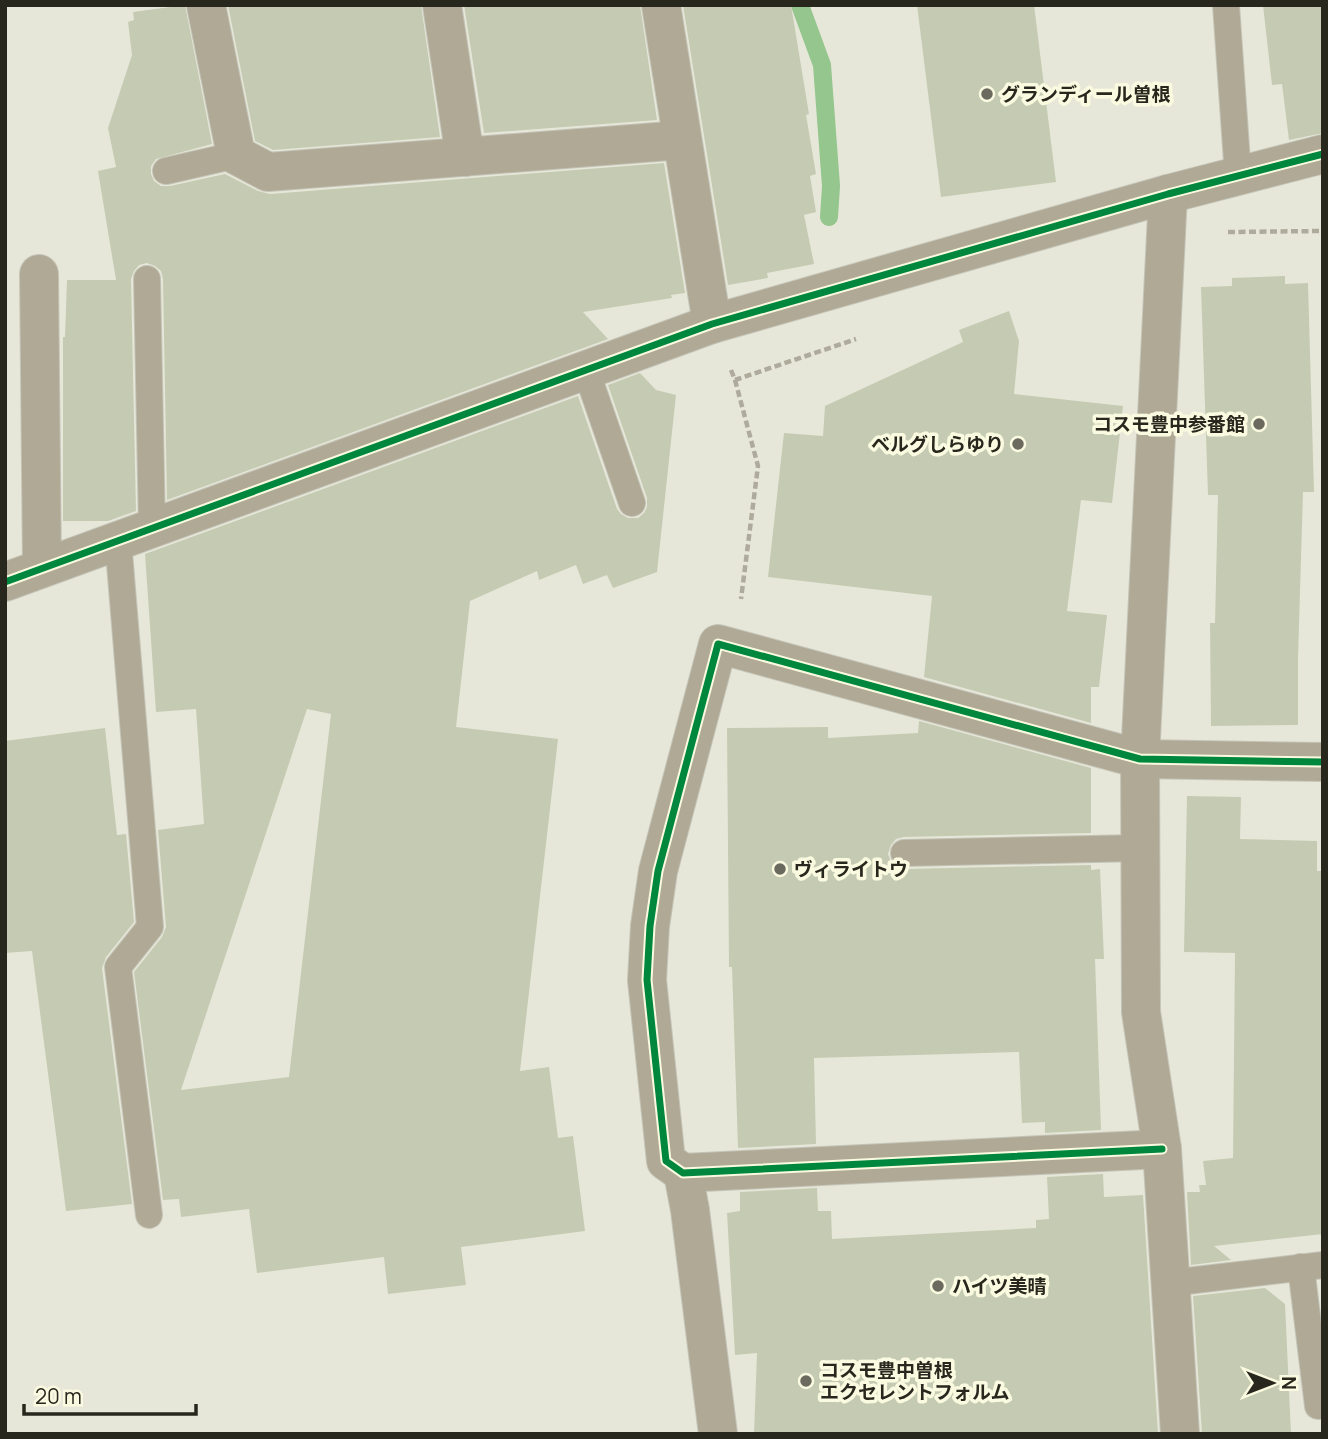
<svg xmlns="http://www.w3.org/2000/svg" width="1328" height="1439" font-family="Manrope,'Noto Sans JP',sans-serif">
  <rect width="100%" height="100%" fill="#e7e7d9"/>
  <g fill="none" stroke-linecap="round" stroke-linejoin="round">
    <polyline stroke="#94c68e" stroke-width="18" points="800,5 822,65 831,186 829,217"/>
  </g>
  <g fill="#c5cbb2" fill-rule="evenodd">
    <polygon points="185,5 212,144 156,159 151,166 151,174 154,181 161,186 170,186 225,174 258,191 270,194 664,163 685,293 671,295 672,298 583,312 608,339 167,500 163,279 161,271 155,266 147,263 139,265 134,271 131,279 136,511 108,521 63,521 63,337 65,337 67,280 116,280 98,171 116,167 108,128 132,55 128,22 134,20 133,12"/>
    <polygon points="228,5 421,5 440,137 273,150 255,141"/>
    <polygon points="464,5 640,5 657,120 484,133"/>
    <polygon points="683,5 791,5 809,114 806,115 816,174 810,176 816,212 804,215 814,264 767,273 768,278 728,285"/>
    <polygon points="917,5 1034,5 1056,182 941,197"/>
    <polygon points="1263,5 1323,5 1323,133 1289,140 1282,84 1272,85"/>
    <polygon points="1285,276 1285,284 1308,283 1314,492 1303,492 1298,658 1298,725 1211,726 1210,623 1215,623 1218,495 1208,495 1201,287 1232,286 1232,278"/>
    <polygon points="1009,311 1019,341 1014,394 1123,406 1112,503 1081,500 1067,611 1107,615 1099,687 1091,687 1091,723 924,677 932,596 768,577 784,433 823,436 825,406 963,342 959,330"/>
    <path d="M640,373L656,390L676,395L657,572L613,588L607,575L583,584L576,565L539,580L537,571L470,601L456,727L558,739L520,1071L549,1067L558,1138L573,1136L585,1231L461,1247L466,1285L388,1294L384,1257L257,1273L249,1209L181,1217L179,1199L163,1200L134,972L162,937L166,927L158,830L204,824L196,709L156,712L145,554L578,396L617,509L621,514L628,518H638L644,513L647,507V498L608,385ZM307,709L331,714L289,1077L181,1090Z"/>
    <polygon points="919,721 1091,768 1091,833 904,837 896,839 891,845 888,854 891,862 896,866 904,869 1091,865 1091,870 1100,869 1104,959 1095,959 1101,1130 1045,1133 1045,1122 1022,1123 1019,1052 814,1058 816,1144 738,1148 732,967 729,967 727,728 828,727 828,738 918,733"/>
    <polygon points="105,728 117,835 126,834 134,922 106,957 102,968 132,1204 66,1211 32,951 5,953 5,741"/>
    <polygon points="1187,796 1241,797 1240,839 1317,841 1317,871 1323,871 1323,1234 1214,1246 1231,1260 1191,1265 1187,1192 1200,1192 1199,1185 1206,1185 1203,1161 1233,1158 1235,953 1184,952"/>
    <polygon points="1103,1174 1104,1197 1143,1195 1158,1434 754,1434 757,1353 735,1355 727,1213 740,1211 740,1192 817,1188 818,1211 831,1211 832,1239 1036,1228 1036,1220 1049,1219 1047,1177"/>
    <polygon points="1265,1288 1285,1304 1291,1434 1202,1434 1193,1296"/>
  </g>
  <g fill="none" stroke-linecap="round" stroke-linejoin="round">
    <defs>
      <g id="lane">
        <polyline points="1226,5 1238,176"/>
        <polyline points="166,171 236,155"/>
        <polyline points="147,279 152,528"/>
        <polyline points="586,370 632,503"/>
        <polyline points="118,540 150,927 118,967 149,1215"/>
        <polyline points="904,853 1140,848"/>
        <polyline points="1301,1267 1318,1406"/>
        <polyline points="1170,1283 1323,1265"/>
      </g>
      <g id="street">
        <polyline points="206,5 236,155 268,172 682,140"/>
        <polyline points="442,5 465,157"/>
        <polyline points="661,5 712,324"/>
        <polyline points="1168,194 1140,759 1141,1012 1162,1149 1180,1434"/>
        <polyline points="39,274 42,568"/>
        <polyline points="5,582 712,324 1168,194 1323,154"/>
        <polyline points="1162,1149 683,1173 666,1161 647,980 650,926 658,871 718,644 1140,759 1323,762"/>
        <polyline points="683,1173 690,1210 718,1434"/>
      </g>
    </defs>
    <use href="#lane" stroke="#c4c4b8" stroke-width="28"/>
    <use href="#street" stroke="#c4c4b8" stroke-width="40"/>
    <g stroke="#afab9c" stroke-width="4.5" stroke-dasharray="7 3.5" stroke-linecap="butt">
      <polyline points="1228,232 1323,231"/>
      <polyline points="731,370 735,380 856,339"/>
      <polyline points="735,380 758,466 741,599"/>
    </g>
    <use href="#lane" stroke="#b0a995" stroke-width="26"/>
    <use href="#street" stroke="#b0a995" stroke-width="38"/>
    <defs>
      <g id="cycleway">
        <polyline points="5,582 712,324 1168,194 1323,154"/>
        <polyline points="1162,1149 683,1173 666,1161 647,980 650,926 658,871 718,644 1140,759 1323,762"/>
      </g>
    </defs>
    <use href="#cycleway" stroke="#fafae0" stroke-width="11"/>
    <use href="#cycleway" stroke="#00873e" stroke-width="7"/>
  </g>
  <g fill="#6b6a5f" stroke="#fafae0" stroke-width="2.5">
    <circle cx="987" cy="94" r="7"/>
    <circle cx="1259" cy="424" r="7"/>
    <circle cx="1018" cy="444" r="7"/>
    <circle cx="780" cy="869" r="7"/>
    <circle cx="938" cy="1286" r="7"/>
    <circle cx="806" cy="1381" r="7"/>
  </g>
  <g text-anchor="middle" stroke-width="7" stroke-linejoin="round" paint-order="stroke">
    <g font-size="19" font-weight="bold" fill="#28271e" stroke="#fafae0" text-anchor="start">
      <text x="1001" y="101">グランディール曽根</text>
      <text x="1245" y="431" text-anchor="end">コスモ豊中参番館</text>
      <text x="1004" y="451" text-anchor="end">ベルグしらゆり</text>
      <text x="794" y="876">ヴィライトウ</text>
      <text x="952" y="1293">ハイツ美晴</text>
      <text x="820" y="1377">コスモ豊中曽根<tspan x="820" dy="22">エクセレントフォルム</tspan></text>
    </g>
  </g>
  <rect width="1328" height="1439" fill="none" stroke="#28271e" stroke-width="14"/>
  <g transform="translate(1272 1383) rotate(90)" stroke="#fafae0" stroke-width="5" paint-order="stroke">
  <path d="M0-5L12 26L0 18L-12 26Z" fill="#28271e"/>
  <text y="-10" font-size="19" font-weight="bold" text-anchor="middle" fill="#28271e">N</text>
  </g>
  <path d="M24 1404v10h172v-10" fill="none" stroke="#28271e" stroke-width="3.5"/>
  <text x="35" y="1404" font-size="21" fill="#28271e" stroke="#fafae0" stroke-width="5" paint-order="stroke">20 m</text>
</svg>
